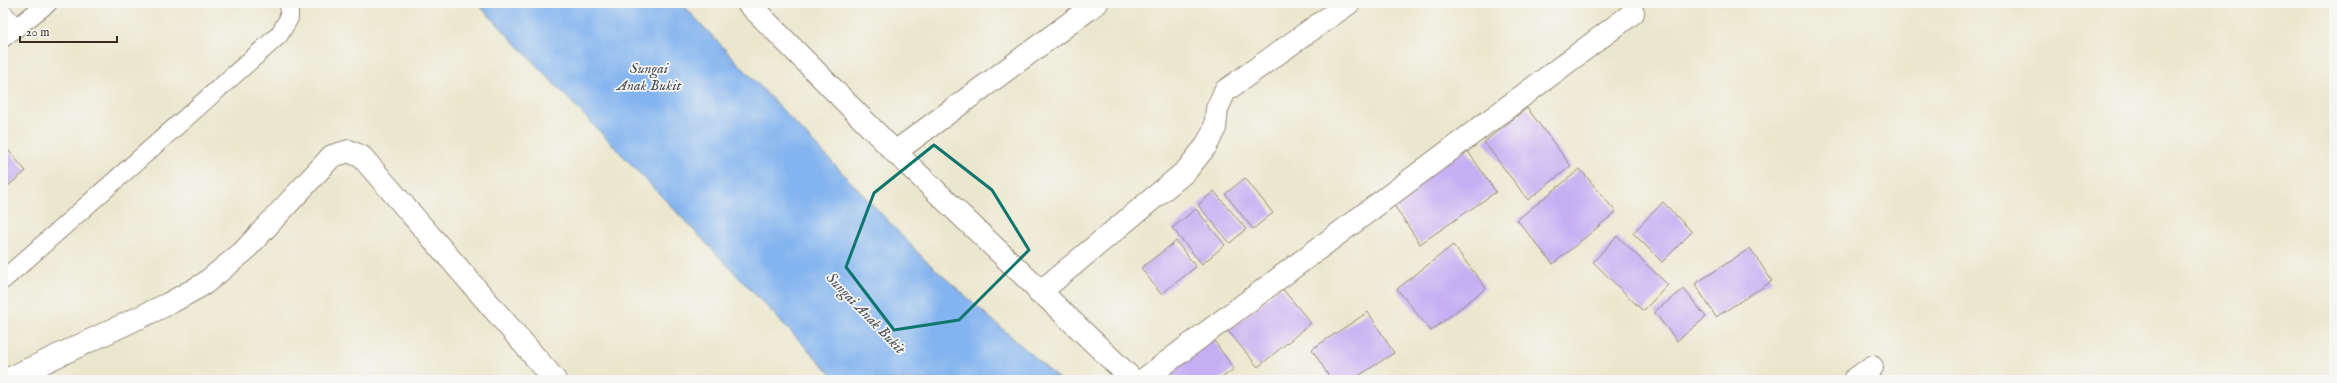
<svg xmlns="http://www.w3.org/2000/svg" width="2337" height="383" font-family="'IM FELL English',serif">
  <rect width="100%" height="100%" fill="#f6f6f2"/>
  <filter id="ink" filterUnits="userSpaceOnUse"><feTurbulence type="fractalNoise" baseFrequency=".025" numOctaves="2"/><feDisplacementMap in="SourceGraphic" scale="8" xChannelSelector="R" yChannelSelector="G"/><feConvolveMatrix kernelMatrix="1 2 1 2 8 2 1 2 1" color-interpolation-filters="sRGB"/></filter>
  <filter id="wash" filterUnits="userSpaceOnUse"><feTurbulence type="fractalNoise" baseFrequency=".012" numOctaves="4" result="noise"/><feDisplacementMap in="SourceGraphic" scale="16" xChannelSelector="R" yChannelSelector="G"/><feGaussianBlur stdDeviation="0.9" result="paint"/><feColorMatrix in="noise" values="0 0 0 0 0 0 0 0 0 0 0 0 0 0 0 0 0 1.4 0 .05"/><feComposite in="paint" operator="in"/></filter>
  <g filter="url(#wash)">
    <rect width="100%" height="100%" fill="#ebe7ce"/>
    <polygon fill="#83b4ef" stroke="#5f6f86" points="477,3 681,3 925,260 1060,380 837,380"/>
    <g id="blocks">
      <g fill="#c6aef3">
        <polygon points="1527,108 1571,166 1528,200 1484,142"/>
        <polygon points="3,144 26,171 3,190"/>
        <polygon points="1465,147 1496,192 1420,244 1390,199"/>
        <polygon points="1580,169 1616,212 1553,264 1517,220"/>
        <polygon points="1245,178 1273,213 1253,229 1225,194"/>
        <polygon points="1214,191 1246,229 1230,243 1198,205"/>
        <polygon points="1663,202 1692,232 1662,262 1633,233"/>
        <polygon points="1196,209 1225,245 1202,264 1172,228"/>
        <polygon points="1617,236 1668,285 1643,311 1593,262"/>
        <polygon points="1176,241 1196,267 1161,294 1141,268"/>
        <polygon points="1453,245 1486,288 1431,331 1397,289"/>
        <polygon points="1750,248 1772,281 1716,317 1695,284"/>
        <polygon points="1281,287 1311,323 1258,367 1228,331"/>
        <polygon points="1684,289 1706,317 1677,341 1654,312"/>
        <polygon points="1368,312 1394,353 1352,380 1331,380 1312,349"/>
        <polygon points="1210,335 1234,369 1219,380 1162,380 1157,373"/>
      </g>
    </g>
  </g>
  <g filter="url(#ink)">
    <use href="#blocks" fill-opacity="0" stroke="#938876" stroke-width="1"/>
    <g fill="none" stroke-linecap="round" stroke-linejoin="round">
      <defs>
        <g id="lane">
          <polyline points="3,13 16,28"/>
          <polyline points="3,38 48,3"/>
          <polyline points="3,280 279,35 289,18 289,3"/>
        </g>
        <g id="street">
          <polyline points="748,3 895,152 1133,380"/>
          <polyline points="895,152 1097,3"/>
          <polyline points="1039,293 1186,171 1206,146 1215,128 1217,109 1225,91 1349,3"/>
          <polyline points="6,380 168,304 204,284 243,252 332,156 349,151 362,157 555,380"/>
          <polyline points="1143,380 1633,13"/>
          <polyline points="1854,380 1872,367"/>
        </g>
      </defs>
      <use href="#lane" stroke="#938876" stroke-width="20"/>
      <use href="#street" stroke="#938876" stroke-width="24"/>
      <use href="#lane" stroke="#fff" stroke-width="18"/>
      <use href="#street" stroke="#fff" stroke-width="22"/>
    </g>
  </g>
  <path fill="none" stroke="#0f766e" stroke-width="3" stroke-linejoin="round" d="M934,145L992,190L1029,250L959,320L894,330L846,267L874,193Z"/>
  <g text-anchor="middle" stroke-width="3.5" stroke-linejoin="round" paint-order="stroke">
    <g font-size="15" font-style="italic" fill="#51535d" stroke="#f6f6f2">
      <text x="649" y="73">Sungai<tspan x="649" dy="17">Anak Bukit</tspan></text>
      <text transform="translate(866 313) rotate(46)" y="5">Sungai Anak Bukit</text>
    </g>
  </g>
  <rect width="2337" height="383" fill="none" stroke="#f6f6f2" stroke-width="16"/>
  <path d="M20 36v6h97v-6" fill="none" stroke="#3b2a1e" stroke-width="2"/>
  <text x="26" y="36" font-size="12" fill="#3b2a1e" stroke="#f6f6f2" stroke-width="3" paint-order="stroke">20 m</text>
</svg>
